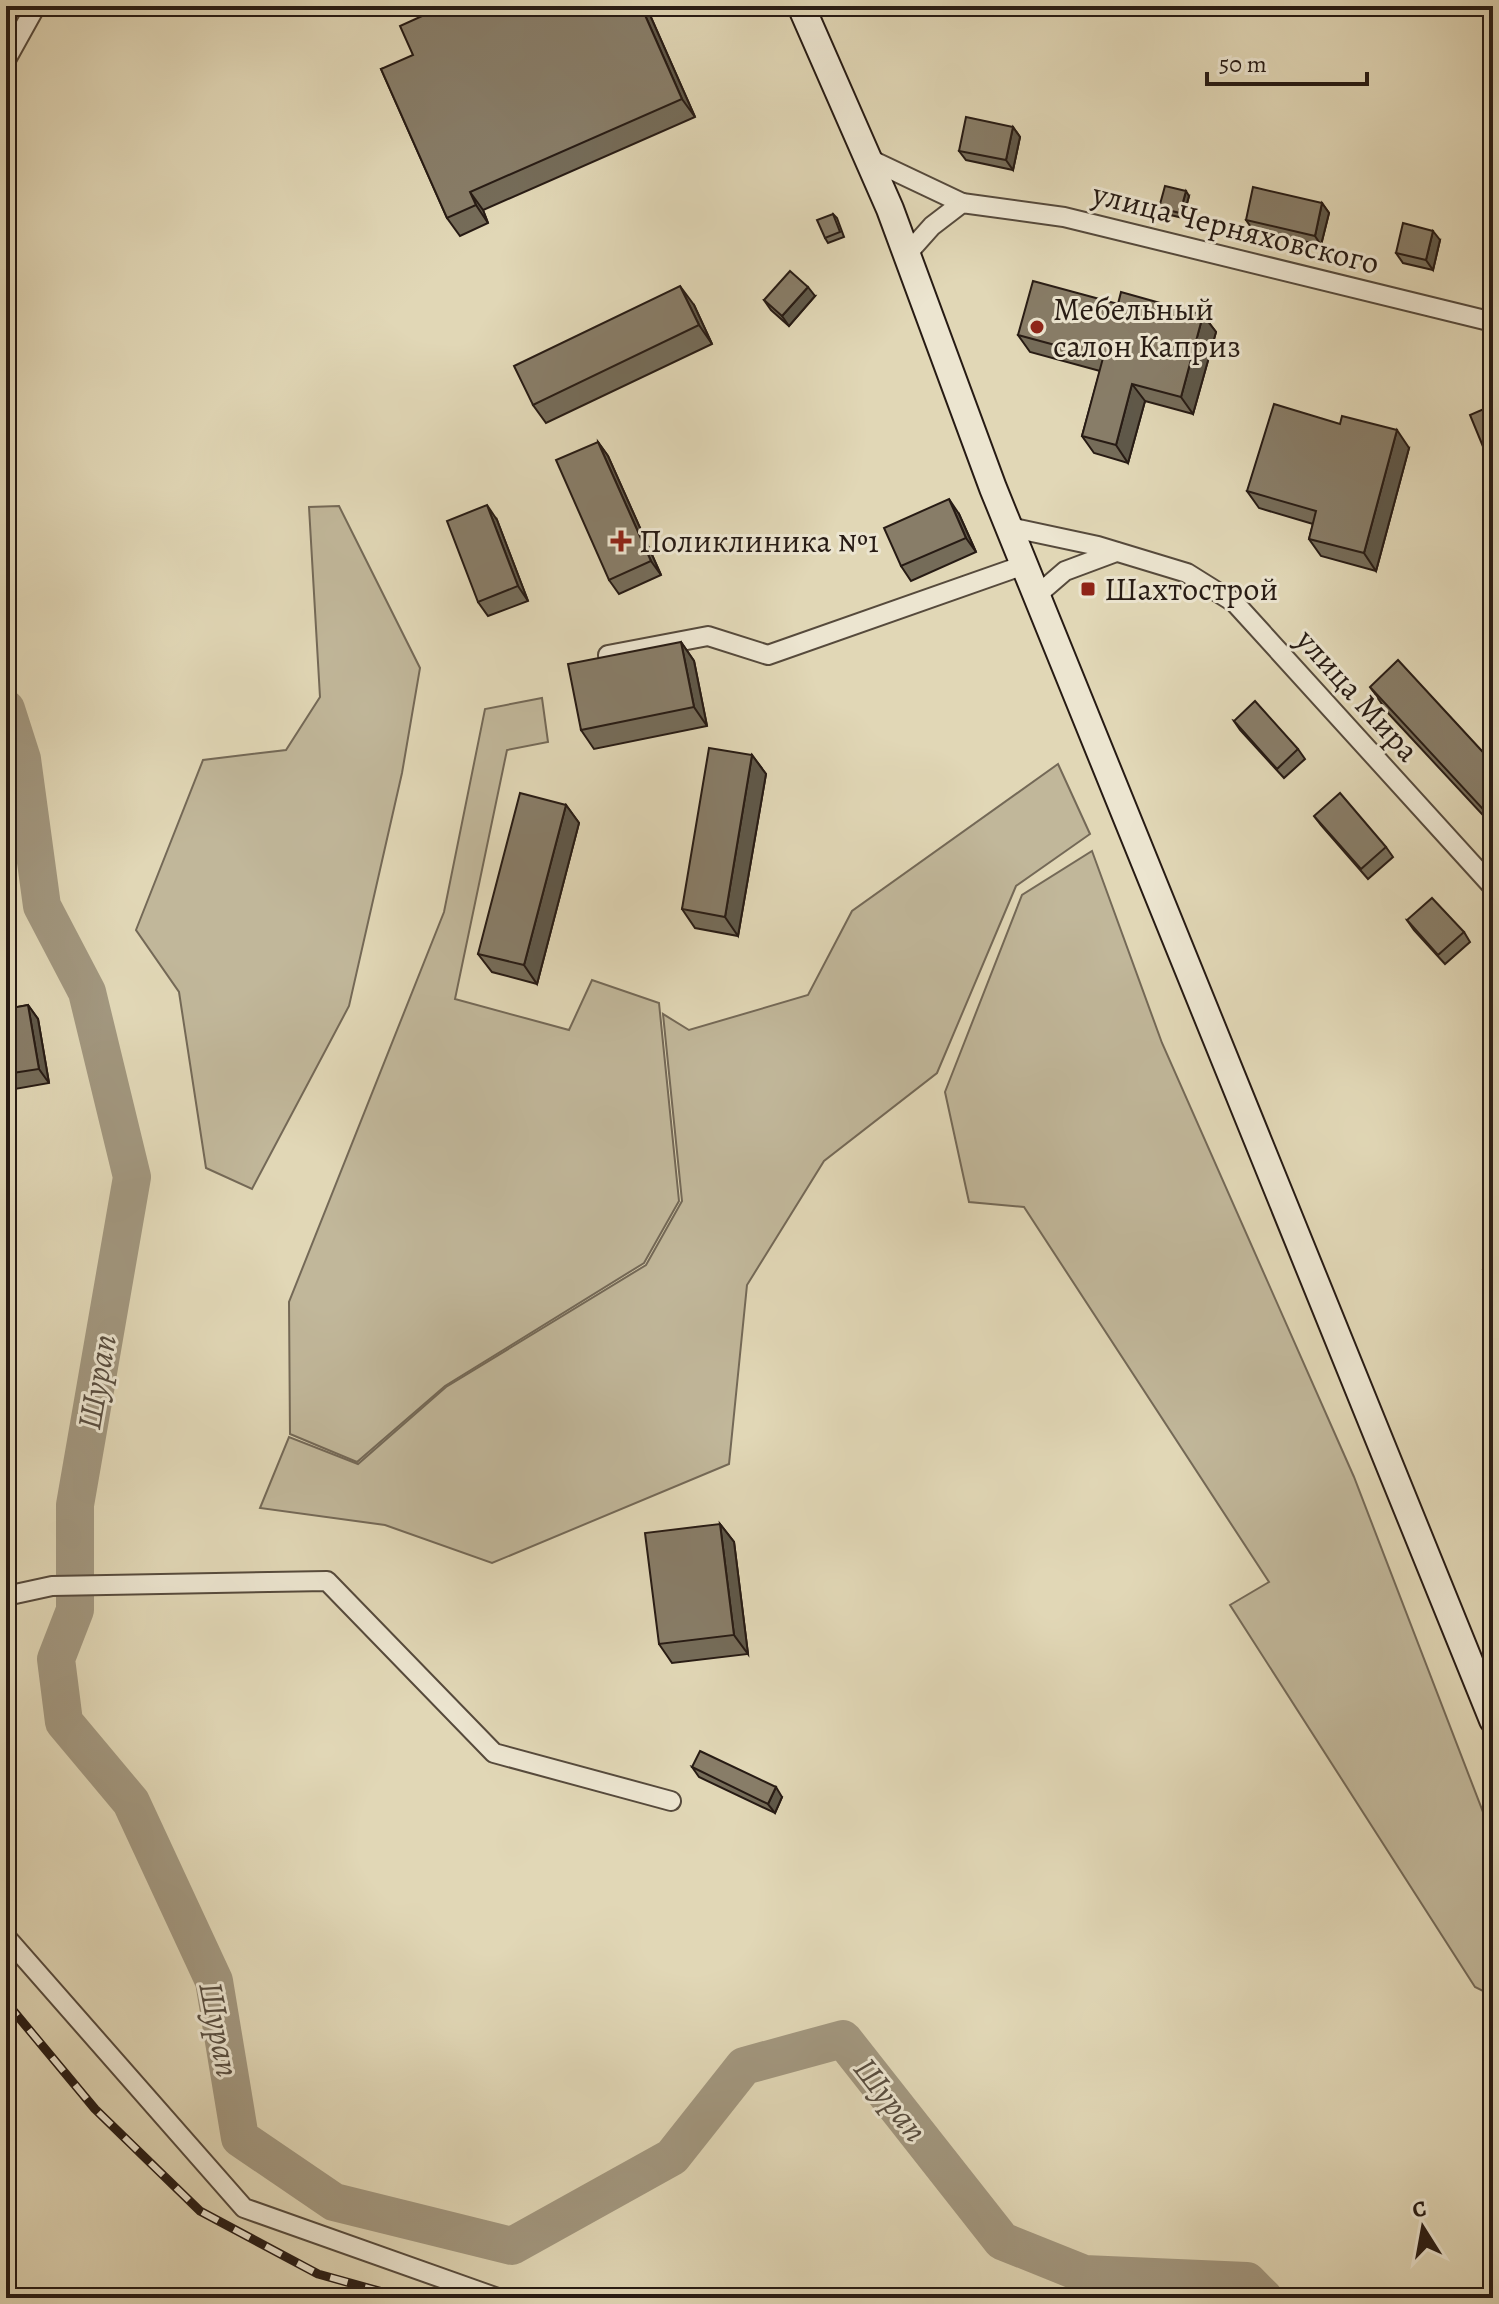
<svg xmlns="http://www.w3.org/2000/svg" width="1499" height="2304" font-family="Alegreya,serif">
  <rect width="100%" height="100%" fill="#e1d7b6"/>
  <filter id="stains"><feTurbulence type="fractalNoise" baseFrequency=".0025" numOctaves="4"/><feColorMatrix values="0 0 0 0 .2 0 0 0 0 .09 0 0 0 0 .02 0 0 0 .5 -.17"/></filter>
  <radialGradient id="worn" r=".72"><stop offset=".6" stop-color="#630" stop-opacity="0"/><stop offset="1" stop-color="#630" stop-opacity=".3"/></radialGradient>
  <g fill="#c1b79a" stroke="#746957" stroke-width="2">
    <polygon points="339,506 420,668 402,773 349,1006 252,1189 206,1168 179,992 136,930 203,760 286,750 320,697 309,507"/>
    <polygon points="542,698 548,742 507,750 455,999 569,1030 592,980 659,1003 679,1201 644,1263 445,1386 357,1462 290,1434 289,1302 444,912 485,709"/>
    <polygon points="1058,764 1090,834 1016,886 937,1073 824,1161 747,1285 729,1464 492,1563 385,1525 260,1508 289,1437 358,1464 446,1387 646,1265 682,1201 663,1014 689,1030 808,995 852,911"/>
    <polygon points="1092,851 1162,1043 1354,1477 1493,1838 1493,1996 1475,1987 1230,1605 1269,1582 1024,1207 969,1202 945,1092 1022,895"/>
  </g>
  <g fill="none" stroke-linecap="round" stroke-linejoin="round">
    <polyline stroke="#a2977f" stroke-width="38" points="6,709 22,759 42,906 87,992 132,1177 75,1505 75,1610 56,1659 64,1722 131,1802 214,1981 240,2138 334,2202 512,2246 672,2157 744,2066 843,2039 1002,2241 1084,2274 1247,2281 1264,2298"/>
    <defs>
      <g id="minor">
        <polyline points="6,60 36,6"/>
        <polyline points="867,158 962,203"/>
        <polyline points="907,254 932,226 962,203 1064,217 1493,322"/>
        <polyline points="1009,527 1098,546 1187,573 1235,603 1493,887"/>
        <polyline points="1036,596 1065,571 1116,552"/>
        <polyline points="608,655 708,636 768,655 1024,565"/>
        <polyline points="6,1596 52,1586 327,1581 494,1753 671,1801"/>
        <polyline points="6,1937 244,2208 498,2298"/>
      </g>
      <polyline id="secondary" points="801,6 890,209 993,488 1493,1720"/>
    </defs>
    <use href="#minor" stroke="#564a3c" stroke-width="22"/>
    <use href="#secondary" stroke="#271b14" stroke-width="30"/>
    <use href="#minor" stroke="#ece5d0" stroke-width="18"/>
    <use href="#secondary" stroke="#ece5d0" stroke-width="26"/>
    <defs>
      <polyline id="rail" points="6,2002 95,2109 200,2211 318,2274 404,2298"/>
    </defs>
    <use href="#rail" stroke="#271b14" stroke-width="9"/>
    <use href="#rail" stroke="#ece5d0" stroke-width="6" stroke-dasharray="18" stroke-linecap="butt"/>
  </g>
  <g fill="#756c59" stroke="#271b14" stroke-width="2">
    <polygon points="646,6 695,117 483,210 488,223 460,236 447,218 381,69"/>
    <polygon points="1013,127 1020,137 1013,170 966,160 959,151"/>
    <polygon points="1189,196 1183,218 1162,213 1159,208"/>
    <polygon points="1322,203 1329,213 1321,245 1253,230 1246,220"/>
    <polygon points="833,214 837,218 844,237 828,243 825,238"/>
    <polygon points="1440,240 1433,270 1403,263 1396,253"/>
    <polygon points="815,296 789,326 771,310 764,300"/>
    <polygon points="1118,304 1203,315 1216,332 1193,414 1145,401 1128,463 1094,453 1082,436 1100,371 1030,352 1018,335"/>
    <polygon points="694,305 712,344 546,423 533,405"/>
    <polygon points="1493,405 1493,462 1484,449"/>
    <polygon points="598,442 608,456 661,575 619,594 609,580"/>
    <polygon points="1409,448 1376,571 1321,556 1309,539 1313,524 1259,508 1247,491"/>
    <polygon points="959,514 976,552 911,581 901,566"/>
    <polygon points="497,520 528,601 488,616 478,602"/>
    <polygon points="681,642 694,661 707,726 594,749 581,730"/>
    <polygon points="1370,687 1493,763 1493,826 1389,714"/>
    <polygon points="1234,721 1298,749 1305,759 1284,778 1240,730"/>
    <polygon points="752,755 766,774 738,936 695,928 682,909"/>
    <polygon points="566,805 579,823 537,984 492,972 478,954"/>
    <polygon points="1314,816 1386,847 1393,857 1368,879 1321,825"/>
    <polygon points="1407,920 1464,932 1470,942 1445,964 1414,930"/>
    <polygon points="28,1005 38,1019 49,1083 15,1089 6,1076 6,1009"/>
    <polygon points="1493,1238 1493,1279 1489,1279 1483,1269"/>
    <polygon points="720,1524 734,1542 748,1654 672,1663 659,1644"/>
    <polygon points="692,1767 782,1797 775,1813 699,1777"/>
  </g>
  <g fill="#5f5849" stroke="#271b14" stroke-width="2">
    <polygon points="641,6 646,6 695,117 682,99"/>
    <polygon points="1013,127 1020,137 1013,170 1006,160"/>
    <polygon points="1186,191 1189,196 1183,218 1180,213"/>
    <polygon points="470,192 483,210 488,223 476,205"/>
    <polygon points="1322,203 1329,213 1321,245 1315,236"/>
    <polygon points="1433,231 1440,240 1433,270 1426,260"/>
    <polygon points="680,286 694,305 712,344 699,325"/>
    <polygon points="808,287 815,296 789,326 782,316"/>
    <polygon points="1203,315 1216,332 1193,414 1181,397"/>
    <polygon points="1132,384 1145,401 1128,463 1116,445"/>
    <polygon points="1397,430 1409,448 1376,571 1364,553"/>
    <polygon points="598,442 608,456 661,575 651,561"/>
    <polygon points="949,499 959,514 976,552 966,538"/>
    <polygon points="487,505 497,520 528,601 518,586"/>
    <polygon points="681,642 694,661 707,726 694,707"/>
    <polygon points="752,755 766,774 738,936 725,917"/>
    <polygon points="566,805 579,823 537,984 524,965"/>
    <polygon points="28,1005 38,1019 49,1083 39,1069"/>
    <polygon points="720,1524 734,1542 748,1654 734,1635"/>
    <polygon points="776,1787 782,1797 775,1813 768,1804"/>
  </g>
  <g fill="#887d68" stroke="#271b14" stroke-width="2">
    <polygon points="444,6 641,6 682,99 470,192 476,205 447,218 381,69 413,55 400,26"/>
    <polygon points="966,117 1013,127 1006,160 959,151"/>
    <polygon points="1165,186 1186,191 1180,213 1159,208"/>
    <polygon points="1253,187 1322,203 1315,236 1246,220"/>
    <polygon points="833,214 840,232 825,238 817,220"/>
    <polygon points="1403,223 1433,231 1426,260 1396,253"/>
    <polygon points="790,271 808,287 782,316 764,300"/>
    <polygon points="1033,281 1118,304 1121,292 1203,315 1181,397 1132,384 1116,445 1082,436 1103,358 1018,335"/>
    <polygon points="680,286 699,325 533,405 514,366"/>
    <polygon points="1274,404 1340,424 1342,416 1397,430 1364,553 1309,539 1316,511 1247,491"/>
    <polygon points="1493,405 1493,446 1484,449 1470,415"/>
    <polygon points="598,442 651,561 609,580 556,460"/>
    <polygon points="949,499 966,538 901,566 884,528"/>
    <polygon points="487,505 518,586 478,602 447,521"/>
    <polygon points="681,642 694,707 581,730 568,664"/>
    <polygon points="1398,660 1493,763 1493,820 1370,687"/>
    <polygon points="1255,701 1298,749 1277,769 1234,721"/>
    <polygon points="709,748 752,755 725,917 682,909"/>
    <polygon points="520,793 566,805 524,965 478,954"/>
    <polygon points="1340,793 1386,847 1361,869 1314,816"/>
    <polygon points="1432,898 1464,932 1438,955 1407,920"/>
    <polygon points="28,1005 39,1069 6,1074 6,1009"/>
    <polygon points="1487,1237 1493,1238 1493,1270 1483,1269"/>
    <polygon points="720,1524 734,1635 659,1644 645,1533"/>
    <polygon points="700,1751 776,1787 768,1804 692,1767"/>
  </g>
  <g fill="#8f2418" stroke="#ece5d0" stroke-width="3">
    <circle cx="1037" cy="327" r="8"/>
    <path d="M617 529h8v8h8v8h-8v8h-8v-8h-8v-8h8z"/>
    <rect x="1080" y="581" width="16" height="16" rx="4"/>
  </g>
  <g text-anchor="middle" stroke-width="6" stroke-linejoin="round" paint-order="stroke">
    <g font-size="32" fill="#271b14" stroke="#ece5d0">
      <text transform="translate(1236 228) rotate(14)" y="11">улица Черняховского</text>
      <text transform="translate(1358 695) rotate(48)" y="11">улица Мира</text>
    </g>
    <g font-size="32" fill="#271b14" stroke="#ece5d0" text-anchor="start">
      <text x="1053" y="320">Мебельный<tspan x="1053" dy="37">салон Каприз</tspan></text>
      <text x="639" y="552">Поликлиника №1</text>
      <text x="1104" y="600">Шахтострой</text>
    </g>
    <g font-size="34" font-style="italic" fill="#584d3f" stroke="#ece5d0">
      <text transform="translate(96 1382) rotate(-80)" y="12">Шурап</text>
      <text transform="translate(220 2029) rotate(79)" y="12">Шурап</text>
      <text transform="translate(891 2099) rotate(52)" y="12">Шурап</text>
    </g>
  </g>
  <rect width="1499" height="2304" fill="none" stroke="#e1d7b6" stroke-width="32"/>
  <rect x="8" y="8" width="1483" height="2288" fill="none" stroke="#271b14" stroke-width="4"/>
  <rect x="16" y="16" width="1467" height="2272" fill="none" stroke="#271b14" stroke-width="2"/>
  <g transform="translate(1423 2228) rotate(349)" stroke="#ece5d0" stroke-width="6" paint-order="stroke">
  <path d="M0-6L14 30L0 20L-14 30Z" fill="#271b14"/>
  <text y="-12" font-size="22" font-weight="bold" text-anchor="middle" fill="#271b14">С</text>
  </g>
  <path d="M1207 72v12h160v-12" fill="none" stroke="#271b14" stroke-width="4"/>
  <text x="1219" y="72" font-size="24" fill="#271b14" stroke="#ece5d0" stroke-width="6" paint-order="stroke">50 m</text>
  <rect width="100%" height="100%" filter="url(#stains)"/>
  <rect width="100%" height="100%" fill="url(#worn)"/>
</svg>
